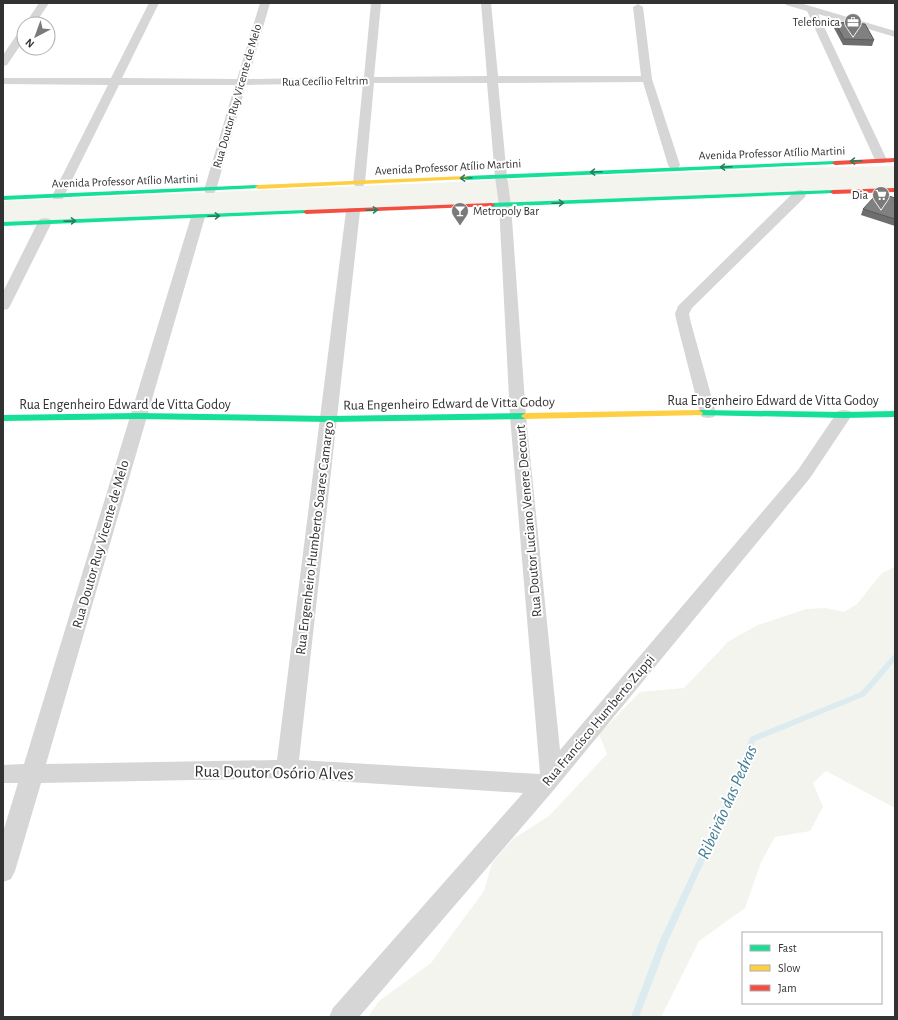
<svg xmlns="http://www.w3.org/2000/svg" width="898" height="1020" font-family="'Alegreya Sans',sans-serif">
  <rect width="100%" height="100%" fill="#fff"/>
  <g fill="#f2f4ed">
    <polygon points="895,166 895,189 3,223 3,201 788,168"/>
    <polygon points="895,567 895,808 826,771 813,783 823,807 810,831 775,837 761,862 745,908 699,941 661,1017 368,1017 379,1001 431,963 484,891 492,863 513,839 549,816 607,754 599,734 640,692 684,688 729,641 758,625 806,609 825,608 844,612 857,604 882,573"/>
  </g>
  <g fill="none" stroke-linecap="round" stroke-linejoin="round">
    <polygon fill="#dbebf0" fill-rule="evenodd" points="893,655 895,655 895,661 865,696 755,741 733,798 668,941 639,1017 631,1017 660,940 727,798 750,737 861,692"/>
    <g fill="#d6d6d6" fill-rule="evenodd">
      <polygon points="39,3 49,3 35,24 25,24"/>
      <polygon points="149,3 159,3 122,78 237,79 260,3 270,3 248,79 364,77 371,3 381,3 374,77 487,76 481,3 491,3 498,76 641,76 633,7 638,4 643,7 652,79 680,165 678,168 670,168 668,165 643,82 498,83 507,177 511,205 526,416 560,750 798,470 838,411 844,410 850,411 852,415 810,478 552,792 359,1017 329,1017 333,1008 523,793 287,778 41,783 15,871 11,879 3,882 3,832 18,783 3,783 3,765 24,764 191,217 193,214 203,214 205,217 46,764 277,760 346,211 348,208 358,208 360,211 299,760 540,774 510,416 499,205 495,177 487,83 374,83 365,183 363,186 355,186 353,183 363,83 246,85 216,190 214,193 206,193 204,190 235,85 119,85 64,196 63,199 53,199 52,196 108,85 3,84 3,78 111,78"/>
      <polygon points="784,3 800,3 895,31 895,37 818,14 887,160 885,163 877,163 875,160 807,11 786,5"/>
      <polygon points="24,29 24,40 7,65 3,66 3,55 20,30"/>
      <polygon points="800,190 805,191 806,194 805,197 692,308 689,314 691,323 716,413 714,417 708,418 702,417 700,413 677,323 675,314 678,306 795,191"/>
      <polygon points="45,218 50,219 52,222 10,306 8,309 3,310 3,292 38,222 40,219"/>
    </g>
    <g fill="#16e098" fill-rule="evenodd">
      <polygon points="835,161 838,163 837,164 466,180 463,178 466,176"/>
      <polygon points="258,185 260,186 260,188 3,200 3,196"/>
      <polygon points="833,190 836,192 835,193 492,207 489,205 492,203"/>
      <polygon points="306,210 309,212 308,213 3,226 3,222"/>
      <polygon points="699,410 844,412 895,411 895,417 844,418 696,415 695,413"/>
      <polygon points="138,413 329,416 525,413 529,416 525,419 329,422 138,419 3,421 3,415"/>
    </g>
    <g fill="#ffcf43" fill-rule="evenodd">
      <polygon points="466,176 469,178 468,179 258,189 255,187 258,185"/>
      <polygon points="699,410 703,413 702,415 525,419 521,416 525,413"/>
    </g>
    <g fill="#f24e42" fill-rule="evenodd">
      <polygon points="895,158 895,162 835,165 832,163 835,161"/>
      <polygon points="895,188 895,192 833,194 830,192 833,190"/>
      <polygon points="492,203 495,205 494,206 306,214 303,212 306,210"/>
    </g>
  </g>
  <g fill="#6e6e6e">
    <polygon points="835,22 874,40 872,46 843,45 834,28"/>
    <polygon points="895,198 895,226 861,215 863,209"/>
  </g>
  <g fill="#808080" stroke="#5a5a5a">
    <polygon points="835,22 865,24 874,40 844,39"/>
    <polygon points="886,195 895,198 895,219 863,209 875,196"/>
  </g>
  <defs><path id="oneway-shaft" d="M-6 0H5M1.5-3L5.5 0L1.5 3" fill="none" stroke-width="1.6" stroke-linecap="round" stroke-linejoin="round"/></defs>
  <g stroke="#258060">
    <use href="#oneway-shaft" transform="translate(856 161) rotate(178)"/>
    <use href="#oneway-shaft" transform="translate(726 167) rotate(178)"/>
    <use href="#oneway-shaft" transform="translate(596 172) rotate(178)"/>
    <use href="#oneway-shaft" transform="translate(466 178) rotate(177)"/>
    <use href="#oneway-shaft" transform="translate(558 203) rotate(-2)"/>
    <use href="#oneway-shaft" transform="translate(372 210) rotate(-2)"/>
    <use href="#oneway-shaft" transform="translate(214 216) rotate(-2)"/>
    <use href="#oneway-shaft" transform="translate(70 221) rotate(-2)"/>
  </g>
  <defs>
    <symbol id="office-pin" viewBox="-11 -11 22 30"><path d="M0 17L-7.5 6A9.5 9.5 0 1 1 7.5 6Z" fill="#7a7a7a" stroke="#fff"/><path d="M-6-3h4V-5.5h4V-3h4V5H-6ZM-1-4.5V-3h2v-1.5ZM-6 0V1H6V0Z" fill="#fff"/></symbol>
    <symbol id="supermarket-pin" viewBox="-11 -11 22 30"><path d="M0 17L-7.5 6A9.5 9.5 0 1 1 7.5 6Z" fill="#7a7a7a" stroke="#fff"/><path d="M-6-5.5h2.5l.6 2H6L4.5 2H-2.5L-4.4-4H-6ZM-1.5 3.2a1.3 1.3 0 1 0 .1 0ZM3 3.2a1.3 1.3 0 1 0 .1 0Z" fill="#fff"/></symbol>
    <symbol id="bar-pin" viewBox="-11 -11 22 30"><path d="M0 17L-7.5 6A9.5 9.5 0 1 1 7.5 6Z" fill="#7a7a7a" stroke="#fff"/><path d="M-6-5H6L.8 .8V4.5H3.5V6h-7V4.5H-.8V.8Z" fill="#fff"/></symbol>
  </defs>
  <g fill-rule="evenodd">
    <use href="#office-pin" x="843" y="12" width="20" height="27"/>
    <use href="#supermarket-pin" x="871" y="185" width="20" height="27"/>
    <use href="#bar-pin" x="450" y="201" width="20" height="27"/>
  </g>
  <g text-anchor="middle" stroke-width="4" stroke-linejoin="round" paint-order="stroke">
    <g font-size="12" fill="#323232" stroke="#fff" text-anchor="end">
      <text x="840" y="26">Telefonica</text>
      <text x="868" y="199">Dia</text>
      <text x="473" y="215" text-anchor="start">Metropoly Bar</text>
    </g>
    <g font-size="12" fill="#323232" stroke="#fff">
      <text transform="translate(325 81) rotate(-1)" y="4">Rua Cecílio Feltrim</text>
      <text transform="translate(237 96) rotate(-74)" y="4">Rua Doutor Ruy Vicente de Melo</text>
      <text transform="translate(772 153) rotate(-2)" y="4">Avenida Professor Atílio Martini</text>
      <text transform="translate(448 167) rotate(-3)" y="4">Avenida Professor Atílio Martini</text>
      <text transform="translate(125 181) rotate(-2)" y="4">Avenida Professor Atílio Martini</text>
    </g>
    <g font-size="14" fill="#323232" stroke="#fff">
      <text x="773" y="405">Rua Engenheiro Edward de Vitta Godoy</text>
      <text transform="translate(449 403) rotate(-1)" y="5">Rua Engenheiro Edward de Vitta Godoy</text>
      <text x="125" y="409">Rua Engenheiro Edward de Vitta Godoy</text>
      <text transform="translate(528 521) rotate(-95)" y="5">Rua Doutor Luciano Venere Decourt</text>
      <text transform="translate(314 538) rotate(-83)" y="5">Rua Engenheiro Humberto Soares Camargo</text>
      <text transform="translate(100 544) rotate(-74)" y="5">Rua Doutor Ruy Vicente de Melo</text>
      <text transform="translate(598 720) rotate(-50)" y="5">Rua Francisco Humberto Zuppi</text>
    </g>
    <g font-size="17" fill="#323232" stroke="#fff">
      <text transform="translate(274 772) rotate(1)" y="6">Rua Doutor Osório Alves</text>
    </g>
    <g font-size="18" font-style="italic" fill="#417d93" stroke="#fff">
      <text transform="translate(727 802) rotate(-66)" y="6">Ribeirão das Pedras</text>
    </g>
  </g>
  <rect width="898" height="1020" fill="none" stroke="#323232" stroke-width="8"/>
  <rect x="742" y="932" width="140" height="72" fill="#ffffff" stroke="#adadad"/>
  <rect x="750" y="945" width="20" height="6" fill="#16e098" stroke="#adadad"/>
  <text x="778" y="952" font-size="12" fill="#323232">Fast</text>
  <rect x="750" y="965" width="20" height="6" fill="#ffcf43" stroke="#adadad"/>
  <text x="778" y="972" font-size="12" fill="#323232">Slow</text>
  <rect x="750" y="985" width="20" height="6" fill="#f24e42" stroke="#adadad"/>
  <text x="778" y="992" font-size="12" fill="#323232">Jam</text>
  <g transform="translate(36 36) rotate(221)"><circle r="19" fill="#ffffff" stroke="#adadad"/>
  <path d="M0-3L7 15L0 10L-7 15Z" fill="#7a7a7a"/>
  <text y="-6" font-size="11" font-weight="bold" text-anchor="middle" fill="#323232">N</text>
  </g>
</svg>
